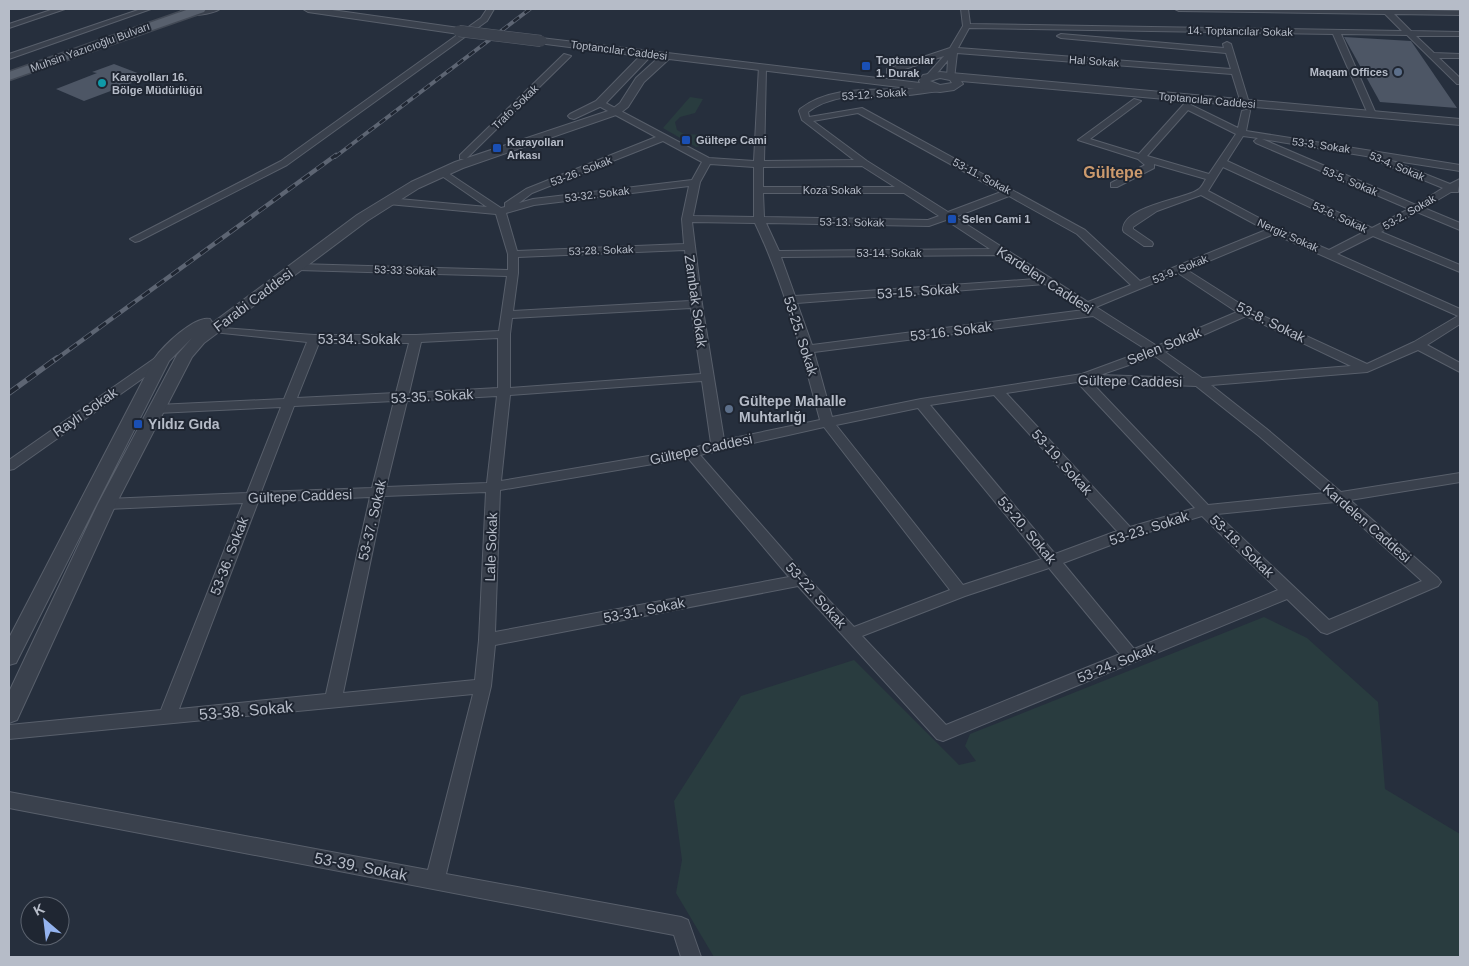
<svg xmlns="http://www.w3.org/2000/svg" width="1469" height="966" font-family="Arial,sans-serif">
  <rect width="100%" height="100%" fill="#262f3d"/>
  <g fill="#293c3f">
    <polygon points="690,97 703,99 695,113 680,117 675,122 677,130 684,134 704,135 710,143 696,147 663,128"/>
    <polygon points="1264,617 1307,638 1378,702 1385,789 1460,834 1460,957 714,957 676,893 682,860 674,801 741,696 854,660 959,765 976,761 965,746 970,734"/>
  </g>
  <g fill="#4d5665">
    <polygon points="1344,37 1411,41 1457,108 1380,102"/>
    <polygon points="114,64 148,77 84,101 56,89 97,73 92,72"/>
  </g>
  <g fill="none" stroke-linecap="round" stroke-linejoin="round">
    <defs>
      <g id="minor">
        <polygon points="54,9 65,9 9,28 9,24"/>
        <polygon points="141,9 151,9 9,59 9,54"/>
        <polygon points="487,9 494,9 487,21 287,165 139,241 135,242 130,239 281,161 481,18"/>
        <polygon points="961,9 968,9 970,24 1402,31 1385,14 1179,11 1175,9 1388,9 1460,11 1460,15 1394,14 1411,31 1460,32 1460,36 1416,36 1434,53 1460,54 1460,58 1439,58 1460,78 1460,84 1457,84 1407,35 1341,34 1376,114 1372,117 1368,114 1333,34 969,28 958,48 1231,69 1226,53 1061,38 1057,36 1061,34 1224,48 1223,44 1227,42 1231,44 1249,103 1245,106 1241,103 1232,74 957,53 954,79 947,77 948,60 933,78 926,76 944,56 893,73 887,73 887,69 950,48 963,26"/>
        <polygon points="564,54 571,56 466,159 460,159 460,155"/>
        <path d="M759,66L766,68L764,161L854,160L802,120L799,111L800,109C832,85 871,91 908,89C920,89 932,84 943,86V90L940,91C930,92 919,94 909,95C875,97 837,90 808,112L809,117L862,108L1085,230L1140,281L1266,230L1201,195L1157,211L1133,227V229L1152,242L1153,244L1152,246H1144L1124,232L1123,230C1123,205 1188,199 1199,189C1202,187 1204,182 1206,179L1154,164V168L1117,187H1111V183L1145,165L1138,159L1078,140L1134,99L1141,101L1090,139L1139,154L1184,104L1187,103L1238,128L1242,111L1249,109L1250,111L1246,131L1460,165V171L1390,160L1450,184L1460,179L1458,192H1451L1424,208L1460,223V230L1417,212L1381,232L1460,265V272L1373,236L1337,254L1460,309V324L1427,345L1460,363V372L1418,350L1367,372L1211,385L1268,430L1341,492L1460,473V482L1350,500L1438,578L1441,582L1438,586L1327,634L1321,632L1287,599L943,741L937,739L798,586L495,645L491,686L446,874L681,917L688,920L701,957H681L674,935L9,808V792L428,870L473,694L9,739V725L161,710L243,503L107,509L102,507L100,504L102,501L107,499L247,493L281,407L157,413L151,409L157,405L284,399L307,342L213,332L209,331L207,329L209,327L314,335H416L499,331L507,276L298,270L293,267L298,264L508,270V254L496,214L388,204L383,201L388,198L487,207L439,174L437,172L442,169L501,208L505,207V203L526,189L656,137L597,105L596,103L600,100L709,158L754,161ZM1188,110L1236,134L1209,174L1147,156ZM858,113L1001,192L948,212L867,161L813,121ZM1243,136L1258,138L1254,141L1256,143L1409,209L1372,228L1227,161ZM1262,139L1384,159L1380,161L1382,163L1443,188L1416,205ZM663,141L702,162L692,180L533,199L519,203L532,193ZM710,164L754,167V217L693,216L700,182ZM862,166L895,187H763V167ZM1223,167L1364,232L1329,250L1278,228L1208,191ZM689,186L682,219L684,244L517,251L506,213L534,205ZM763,193H904L939,216L928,220L764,217ZM1009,196L1077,234L1131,285L1088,302L955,217ZM946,220L990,249L779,251L766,223L929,226ZM692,222L755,223C785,286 802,353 820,420L724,440L702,304ZM1274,234L1456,315L1458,316L1414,342L1367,364L1250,310L1187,270ZM685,250L690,301L513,311L518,273V257ZM1000,255L1036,279L795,296L781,257ZM1178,273L1237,312L1157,346L1096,307ZM1045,284L1084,310L812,345L797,303ZM691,308L701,374L510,388V334L512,318ZM1093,316L1147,350L1082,374L921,399L832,417L814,352ZM1246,316L1351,366L1202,378L1165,352ZM498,338V388L409,393L421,342ZM319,343H409L396,393L297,398ZM1155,356L1185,378L1100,375ZM702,381L711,443L690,449L501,481L510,395ZM1077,382L1195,508L1130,527L1006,393ZM1091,382L1196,386L1259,436L1325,493L1208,505ZM994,395L1117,531L1055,554L930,405ZM497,396L487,483L386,487L407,401ZM394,401L372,488L261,492L294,406ZM918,408L1042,559L963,585L836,425ZM824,427L950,590L854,627L806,576L700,455ZM688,458L789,577L495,632L500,490ZM486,492L479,640L475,680L343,693L384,496ZM370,497L326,694L179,709L258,502ZM1335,502L1422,581L1329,620L1217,514ZM1202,516L1278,590L1134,649L1063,563L1132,537ZM1049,568L1120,654L946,725L862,636L965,596Z"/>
        <polygon points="162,355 166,356 168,359 166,362 14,469 9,470 9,460 158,356"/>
      </g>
      <g id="tertiary">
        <path d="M195,9H220C213,14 186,18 179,13L181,11Z"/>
        <polygon points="303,9 325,9 459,28 464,31 459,34 308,12"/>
        <path d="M541,38L920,83L919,81L923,75L940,72L1460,119V125L961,81L963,84L954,90L940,92L669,59L644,82L628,107L619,114L463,168L419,188L367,221L204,343L192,357L116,504L17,720L9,723V692L98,504L177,355L192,338L169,361L19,657L16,663L9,665V638L154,359C163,346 195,315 210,319L212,322L211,324L357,215L411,182L455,162L611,110L620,103L636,78L658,58L650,57L604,105L574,119L570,118L568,116L570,114L596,101L640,56L538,43L536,41ZM940,78L950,80L952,83L940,85L930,81Z"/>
      </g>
      <polygon id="primary" points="189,9 206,9 204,12 9,80 9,72"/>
    </defs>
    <use href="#minor" stroke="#585f6b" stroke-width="2"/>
    <use href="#tertiary" stroke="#585f6b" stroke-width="2"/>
    <use href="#primary" stroke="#434a56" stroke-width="3"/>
    <use href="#minor" fill="#3a414d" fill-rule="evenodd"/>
    <use href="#tertiary" fill="#3a414d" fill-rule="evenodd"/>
    <use href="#primary" fill="#58606d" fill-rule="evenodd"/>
    <defs>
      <polyline id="rail-far2" points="335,157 530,9"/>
      <polyline id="rail-far1" points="55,360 336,155"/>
      <polyline id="rail" points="9,393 57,358"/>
    </defs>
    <use href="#rail-far2" stroke="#5d6573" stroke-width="4"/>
    <use href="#rail-far1" stroke="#5d6573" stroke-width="4.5"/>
    <use href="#rail" stroke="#5d6573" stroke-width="5.5"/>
    <use href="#rail-far2" stroke="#1f2632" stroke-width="2.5" stroke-dasharray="7" stroke-linecap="butt"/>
    <use href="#rail-far1" stroke="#1f2632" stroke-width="3" stroke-dasharray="9" stroke-linecap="butt"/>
    <use href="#rail" stroke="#1f2632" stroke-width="4" stroke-dasharray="11" stroke-linecap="butt"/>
    <defs>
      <polyline id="tertiary-bridge" points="459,31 541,41"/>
    </defs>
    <use href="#tertiary-bridge" stroke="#585f6b" stroke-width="12" stroke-linecap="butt"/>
    <use href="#tertiary-bridge" stroke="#3a414d" stroke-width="11"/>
  </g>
  <g fill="#1a4fb4" stroke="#1f2632" stroke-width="2">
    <rect x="861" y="61" width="10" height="10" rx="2.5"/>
    <rect x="681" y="135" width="10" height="10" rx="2.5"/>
    <rect x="492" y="143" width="10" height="10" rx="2.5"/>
    <rect x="947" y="214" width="10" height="10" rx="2.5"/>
    <rect x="133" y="419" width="10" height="10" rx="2.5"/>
  </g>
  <g fill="#5c6f8a" stroke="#1f2632" stroke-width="2">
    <circle cx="1398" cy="72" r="5"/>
    <circle cx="729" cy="409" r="5"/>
  </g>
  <circle fill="#0f9aa8" stroke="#1f2632" stroke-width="2" cx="102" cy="83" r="5"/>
  <g text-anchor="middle" stroke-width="4" stroke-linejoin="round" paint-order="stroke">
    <g font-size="11" fill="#b6bcc8" stroke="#1f2632">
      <text transform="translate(1240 31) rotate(1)" y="4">14. Toptancılar Sokak</text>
      <text transform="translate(90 47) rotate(-20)" y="4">Muhsin Yazıcıoğlu Bulvarı</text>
      <text transform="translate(619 50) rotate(7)" y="4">Toptancılar Caddesi</text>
      <text transform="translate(1094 61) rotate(4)" y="4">Hal Sokak</text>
      <text transform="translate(874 94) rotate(-4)" y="4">53-12. Sokak</text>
      <text transform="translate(1207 100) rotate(5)" y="4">Toptancılar Caddesi</text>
      <text transform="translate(515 107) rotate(-44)" y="4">Trafo Sokak</text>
      <text transform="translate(1321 145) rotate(8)" y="4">53-3. Sokak</text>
      <text transform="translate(1397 166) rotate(23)" y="4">53-4. Sokak</text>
      <text transform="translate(581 171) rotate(-21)" y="4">53-26. Sokak</text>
      <text transform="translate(982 176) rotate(28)" y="4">53-11. Sokak</text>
      <text transform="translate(1350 181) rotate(23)" y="4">53-5. Sokak</text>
      <text x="832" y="194">Koza Sokak</text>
      <text transform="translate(597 194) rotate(-7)" y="4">53-32. Sokak</text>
      <text transform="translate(1409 212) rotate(-30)" y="4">53-2. Sokak</text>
      <text transform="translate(1340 217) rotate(25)" y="4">53-6. Sokak</text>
      <text transform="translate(852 222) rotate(1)" y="4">53-13. Sokak</text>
      <text transform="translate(1288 235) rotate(24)" y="4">Nergiz Sokak</text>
      <text transform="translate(601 250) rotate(-2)" y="4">53-28. Sokak</text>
      <text x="889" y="257">53-14. Sokak</text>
      <text transform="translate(1180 269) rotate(-22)" y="4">53-9. Sokak</text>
      <text transform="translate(405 270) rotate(2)" y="4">53-33 Sokak</text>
    </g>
    <g font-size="11" font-weight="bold" fill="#b6bcc8" stroke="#1f2632" text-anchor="start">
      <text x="876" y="64">Toptancılar<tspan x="876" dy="13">1. Durak</tspan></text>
      <text x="1388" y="76" text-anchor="end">Maqam Offices</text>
      <text x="112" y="81">Karayolları 16.<tspan x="112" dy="13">Bölge Müdürlüğü</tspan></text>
      <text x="696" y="144">Gültepe Cami</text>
      <text x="507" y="146">Karayolları<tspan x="507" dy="13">Arkası</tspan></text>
      <text x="962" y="223">Selen Cami 1</text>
    </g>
    <g font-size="14" fill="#b6bcc8" stroke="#1f2632">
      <text transform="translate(1045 280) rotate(33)" y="5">Kardelen Caddesi</text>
      <text transform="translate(918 291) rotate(-4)" y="5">53-15. Sokak</text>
      <text transform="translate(253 300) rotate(-37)" y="5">Farabi Caddesi</text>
      <text transform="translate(696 301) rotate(82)" y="5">Zambak Sokak</text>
      <text transform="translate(1271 322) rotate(26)" y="5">53-8. Sokak</text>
      <text transform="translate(951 331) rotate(-7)" y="5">53-16. Sokak</text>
      <text transform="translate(801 336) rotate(72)" y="5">53-25. Sokak</text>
      <text x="359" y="344">53-34. Sokak</text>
      <text transform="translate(1164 346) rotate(-22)" y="5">Selen Sokak</text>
      <text transform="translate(1130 381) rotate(1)" y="5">Gültepe Caddesi</text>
      <text transform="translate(432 396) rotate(-3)" y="5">53-35. Sokak</text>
      <text transform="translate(85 412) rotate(-35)" y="5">Raylı Sokak</text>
      <text transform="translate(701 449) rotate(-12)" y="5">Gültepe Caddesi</text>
      <text transform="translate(1062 462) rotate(48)" y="5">53-19. Sokak</text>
      <text transform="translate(300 496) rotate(-2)" y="5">Gültepe Caddesi</text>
      <text transform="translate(372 520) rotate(-77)" y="5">53-37. Sokak</text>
      <text transform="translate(1367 523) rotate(41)" y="5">Kardelen Caddesi</text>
      <text transform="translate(1149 528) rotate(-18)" y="5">53-23. Sokak</text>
      <text transform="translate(1027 530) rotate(50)" y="5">53-20. Sokak</text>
      <text transform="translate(1242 546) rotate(44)" y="5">53-18. Sokak</text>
      <text transform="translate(491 547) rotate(-88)" y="5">Lale Sokak</text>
      <text transform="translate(229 556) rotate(-69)" y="5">53-36. Sokak</text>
      <text transform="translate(816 595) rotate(48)" y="5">53-22. Sokak</text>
      <text transform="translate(644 610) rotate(-11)" y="5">53-31. Sokak</text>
      <text transform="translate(1116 663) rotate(-22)" y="5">53-24. Sokak</text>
    </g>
    <g font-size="14" font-weight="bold" fill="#b6bcc8" stroke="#1f2632" text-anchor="start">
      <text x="739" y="406">Gültepe Mahalle<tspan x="739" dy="16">Muhtarlığı</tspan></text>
      <text x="148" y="429">Yıldız Gıda</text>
    </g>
    <g font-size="16" font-weight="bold" fill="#cc9a6d" stroke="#1f2632">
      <text x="1113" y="178">Gültepe</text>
    </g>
    <g font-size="16" fill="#b6bcc8" stroke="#1f2632">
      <text transform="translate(246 710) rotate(-5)" y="6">53-38. Sokak</text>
      <text transform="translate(361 866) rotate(11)" y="6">53-39. Sokak</text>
    </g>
  </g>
  <rect width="1469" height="966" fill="none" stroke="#b6bcc8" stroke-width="20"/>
  <g transform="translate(45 921) rotate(332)"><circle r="24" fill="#1f2632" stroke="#5b626e"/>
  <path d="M0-4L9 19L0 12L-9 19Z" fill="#94b3ef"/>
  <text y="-8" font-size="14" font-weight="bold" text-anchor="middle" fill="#b6bcc8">K</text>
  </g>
</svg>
